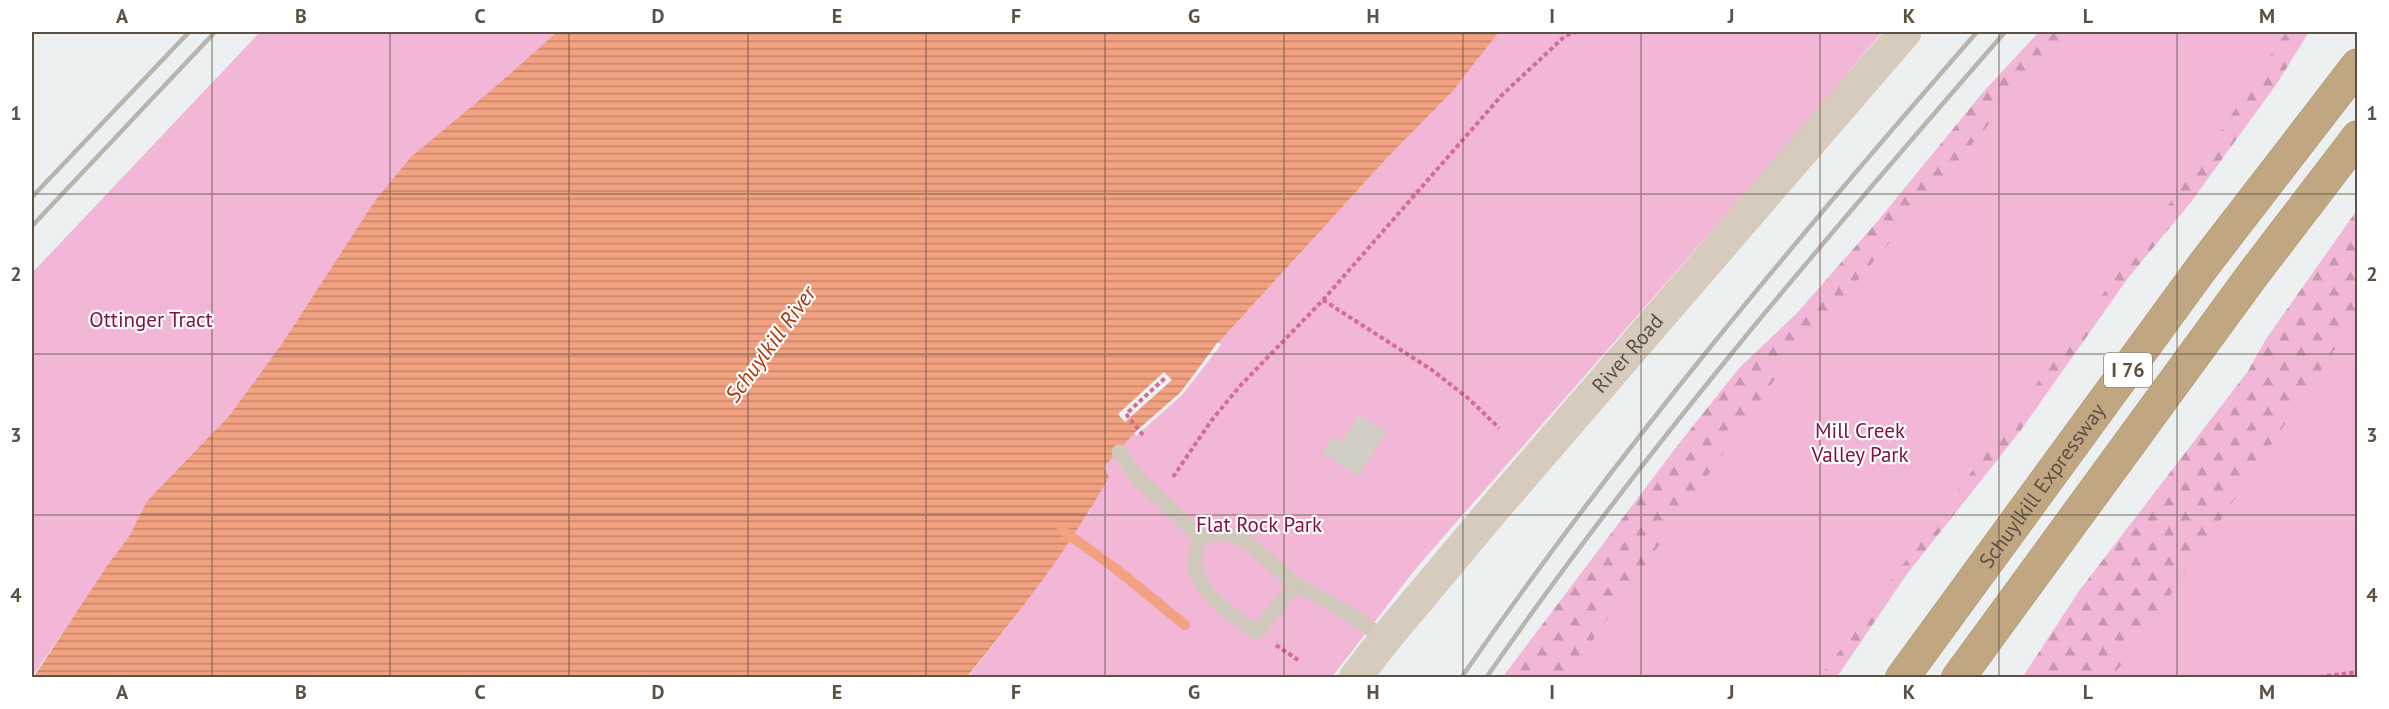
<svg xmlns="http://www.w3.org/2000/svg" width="2389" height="709" font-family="'PT Sans',sans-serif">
  <defs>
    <pattern id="forest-firs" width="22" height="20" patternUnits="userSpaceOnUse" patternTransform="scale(1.5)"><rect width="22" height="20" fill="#f2b7d7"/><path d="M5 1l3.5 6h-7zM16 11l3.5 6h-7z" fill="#c797b0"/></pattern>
    <pattern id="water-rules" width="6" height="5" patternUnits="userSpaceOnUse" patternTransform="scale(1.5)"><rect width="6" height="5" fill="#f2a181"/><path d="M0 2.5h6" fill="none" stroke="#c7866b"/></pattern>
  </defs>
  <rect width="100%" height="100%" fill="#edf0f0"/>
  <g fill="url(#forest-firs)">
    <polygon points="2039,32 2309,32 2278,82 2191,202 2128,278 2021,430 1907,574 1837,677 1502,678 1677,446 1740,367 1796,314 1876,223 1984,91"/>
    <polygon points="2357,210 2357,677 2022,678 2079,591 2248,371 2266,339"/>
  </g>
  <g fill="#f2b7d7">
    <polygon points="260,32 557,32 374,202 283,342 229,416 147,501 128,538 32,677 32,273"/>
    <polygon points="1499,32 1882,32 1802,128 1417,567 1332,677 967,678 1009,625 1090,511 1104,467 1131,437 1180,393 1217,344 1389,156 1452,92"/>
    <polygon points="2066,32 2286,32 2201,161 1820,677 1567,677 1775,379"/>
    <polygon points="2357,316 2357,677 2112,677 2155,618"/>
  </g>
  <path fill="url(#water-rules)" d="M557,32H1499L1452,92L1389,156L1217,344L1180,393L1131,437L1104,467L1109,477C1069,549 1018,614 967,677L33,678L107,566L128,538L147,501L229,416L283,342L374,202L411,157L493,89Z"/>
  <g fill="#edf0f0">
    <polygon points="1218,342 1221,345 1182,395 1136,436 1134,433 1181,392"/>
    <polygon points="1164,372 1172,380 1125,422 1118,414"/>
  </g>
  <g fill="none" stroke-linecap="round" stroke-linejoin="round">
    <polyline stroke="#f2a181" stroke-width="10" points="1062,530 1115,568 1185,625"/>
  </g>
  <polygon fill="#d0cec6" points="1359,415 1386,432 1358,476 1322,453 1332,436 1341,442"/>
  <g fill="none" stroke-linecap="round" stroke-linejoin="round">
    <defs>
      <g id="highway">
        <path id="s2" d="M1902,678L2203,266L2358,65"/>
        <polyline points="1958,678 2251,277 2358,137"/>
      </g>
    </defs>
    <use href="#highway" stroke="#ac926c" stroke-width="34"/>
    <g stroke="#d26d97" stroke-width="4" stroke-dasharray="4.5 3" stroke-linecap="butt">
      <polyline points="1323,300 1432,370 1469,399 1499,428"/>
      <polyline points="1143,435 1126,414 1165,378"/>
      <polyline points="1173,477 1211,421 1240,386 1323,300 1502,95 1565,36 1576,32"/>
      <polyline points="1276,645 1298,660"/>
      <polyline points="2312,678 2358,672"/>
    </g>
    <g stroke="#d1c8bc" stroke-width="15">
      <polyline points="1119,452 1139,479 1200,537"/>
      <path d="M1200,537C1198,545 1194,557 1195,565C1199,595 1234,616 1257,632L1295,584L1345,611L1385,639"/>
      <polyline points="1200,537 1222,532 1246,541 1295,584"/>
    </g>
    <path stroke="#d6cbbc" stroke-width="33" id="s1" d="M1355,678L1385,639L1499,503L1905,32"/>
    <use href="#highway" stroke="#c0a681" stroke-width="33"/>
    <g stroke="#b8b5af" stroke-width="4.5">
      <polyline points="32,197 189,32"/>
      <polyline points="32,226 215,32"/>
      <path d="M1461,678C1618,451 1796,239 1977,32"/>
      <path d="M1486,678C1644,449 1823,241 2005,32"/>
    </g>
  </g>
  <path fill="none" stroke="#5c5144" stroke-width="1.5" stroke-opacity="0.55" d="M212,32V678M390,32V678M569,32V678M748,32V678M926,32V678M1105,32V678M1284,32V678M1463,32V678M1641,32V678M1820,32V678M1999,32V678M2177,32V678M32,194H2358M32,354H2358M32,515H2358"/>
  <g text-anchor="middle" stroke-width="4.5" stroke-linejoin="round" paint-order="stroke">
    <rect fill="#fff" stroke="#8d857c" stroke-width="1.5" x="2104" y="353" width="48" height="34" rx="4.5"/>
    <g font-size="20" font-weight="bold" fill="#5c5144">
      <text x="2128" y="377">I 76</text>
    </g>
    <g font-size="21" fill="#821040" stroke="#fff">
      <text x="151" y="327">Ottinger Tract</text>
      <text x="1860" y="438">Mill Creek<tspan x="1860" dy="24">Valley Park</tspan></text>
      <text x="1259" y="532">Flat Rock Park</text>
    </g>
    <g font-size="21" fill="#5c5144" stroke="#fff">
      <text dy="7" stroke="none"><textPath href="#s1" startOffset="424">River Road</textPath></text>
      <text dy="7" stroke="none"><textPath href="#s2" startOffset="238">Schuylkill Expressway</textPath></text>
    </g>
    <g font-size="22" font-style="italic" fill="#b13402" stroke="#fff">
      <text transform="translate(770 344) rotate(-54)" y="8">Schuylkill River</text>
    </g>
  </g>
  <rect width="2389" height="709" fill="none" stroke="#ffffff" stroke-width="66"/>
  <rect x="33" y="33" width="2323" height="643" fill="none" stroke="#5c5144" stroke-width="2"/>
  <g font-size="20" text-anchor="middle" font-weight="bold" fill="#5c5144">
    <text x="122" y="23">A</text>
    <text x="301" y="23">B</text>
    <text x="480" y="23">C</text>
    <text x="658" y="23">D</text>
    <text x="837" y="23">E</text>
    <text x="1016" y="23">F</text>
    <text x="1194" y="23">G</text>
    <text x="1373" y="23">H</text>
    <text x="1552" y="23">I</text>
    <text x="1731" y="23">J</text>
    <text x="1909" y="23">K</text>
    <text x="2088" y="23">L</text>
    <text x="2267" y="23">M</text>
    <text x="16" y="120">1</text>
    <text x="2372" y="120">1</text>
    <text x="16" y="281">2</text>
    <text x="2372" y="281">2</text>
    <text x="16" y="442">3</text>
    <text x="2372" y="442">3</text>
    <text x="16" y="602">4</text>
    <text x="2372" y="602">4</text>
    <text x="122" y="699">A</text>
    <text x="301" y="699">B</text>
    <text x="480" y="699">C</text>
    <text x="658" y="699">D</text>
    <text x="837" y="699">E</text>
    <text x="1016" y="699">F</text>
    <text x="1194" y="699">G</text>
    <text x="1373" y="699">H</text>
    <text x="1552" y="699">I</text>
    <text x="1731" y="699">J</text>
    <text x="1909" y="699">K</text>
    <text x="2088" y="699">L</text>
    <text x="2267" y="699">M</text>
  </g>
</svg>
